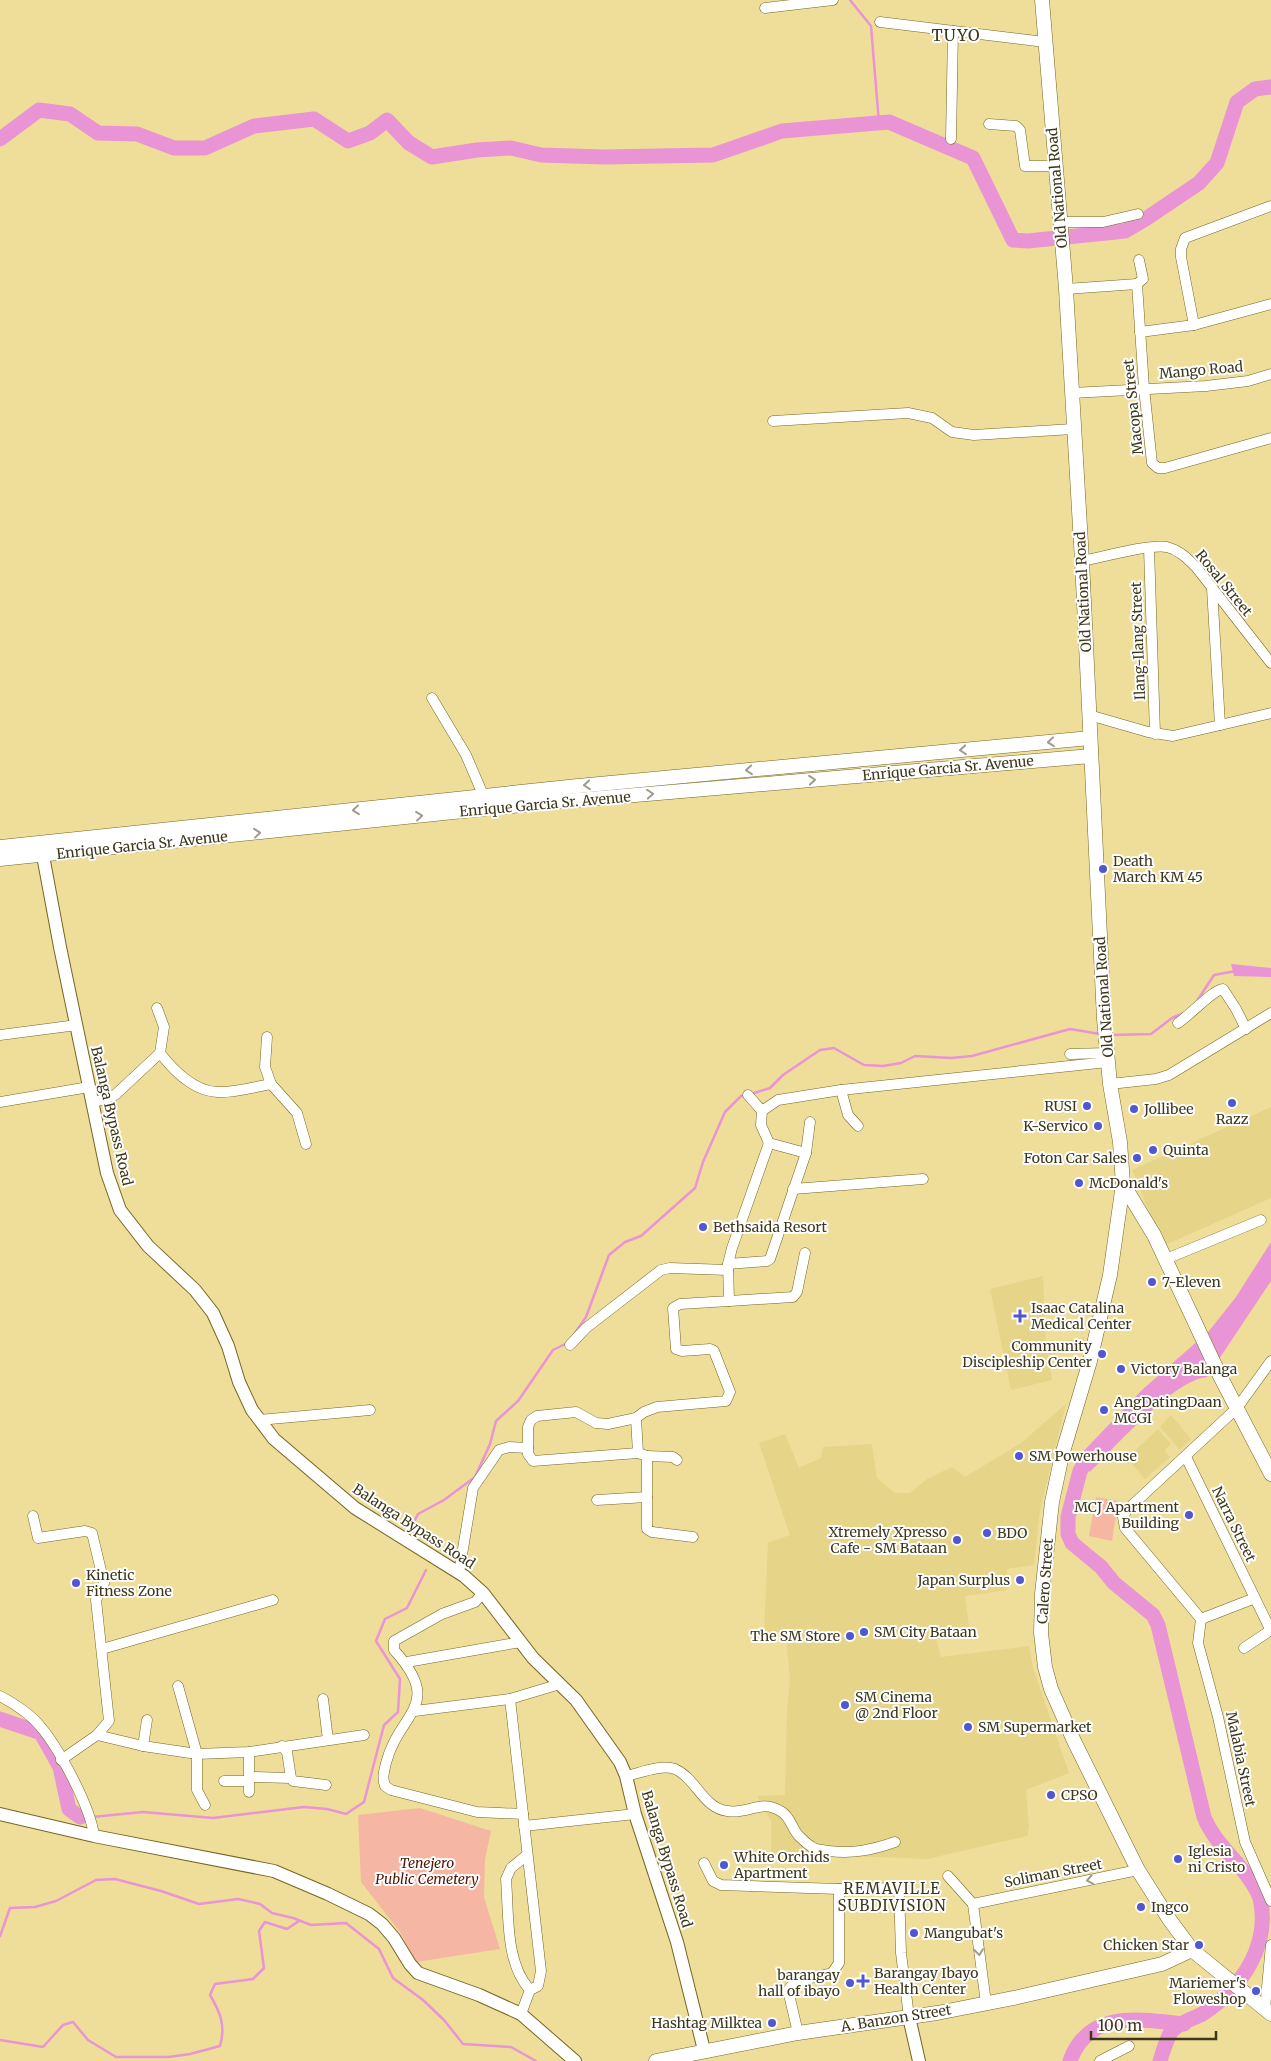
<svg xmlns="http://www.w3.org/2000/svg" width="1271" height="2061" font-family="Merriweather,serif">
  <rect width="100%" height="100%" fill="#eede9a"/>
  <g fill="#e6d488">
    <polygon points="1271,1107 1271,1198 1163,1246 1132,1170"/>
    <polygon points="1043,1276 1046,1344 1085,1337 1081,1351 1048,1355 1052,1380 1011,1390 990,1289"/>
    <polygon points="1066,1404 1040,1510 1034,1565 1007,1569 1007,1590 965,1596 969,1627 935,1635 941,1657 1029,1646 1033,1668 1069,1773 1026,1790 1029,1827 1027,1836 927,1859 771,1853 771,1821 757,1796 785,1795 787,1712 790,1679 786,1636 780,1631 772,1637 764,1638 768,1543 790,1535 759,1443 785,1434 799,1468 821,1458 823,1447 872,1444 877,1478 895,1493 910,1493 927,1479 952,1467 965,1477 1021,1443"/>
    <polygon points="1171,1415 1191,1439 1180,1450 1160,1427"/>
    <polygon points="1158,1429 1171,1444 1164,1451 1170,1457 1145,1479 1127,1458"/>
  </g>
  <g fill="#f6b6a4">
    <polygon points="1096,1497 1118,1501 1112,1541 1089,1536"/>
    <polygon points="420,1808 491,1831 485,1859 484,1897 500,1949 416,1962 400,1932 361,1882 358,1815"/>
  </g>
  <g fill="#e994d4">
    <polygon points="1231,964 1271,968 1271,977 1234,976"/>
    <path d="M1271,1242V1281L1207,1377C1175,1379 1114,1448 1090,1472L1078,1457L1142,1390L1209,1331L1236,1297Z"/>
  </g>
  <g fill="none" stroke-linecap="round" stroke-linejoin="round">
    <g stroke="#e994d4" stroke-width="2.5">
      <polyline points="850,0 871,26 879,123"/>
      <polyline points="1197,1001 1214,975 1236,971"/>
      <polyline points="1111,1035 1151,1034 1172,1018 1184,1013"/>
      <polyline points="751,1094 770,1088 783,1075 820,1050 834,1048 864,1065 883,1066 901,1063 915,1056 951,1058 972,1056 1070,1029 1100,1034"/>
      <polyline points="575,1333 586,1317 609,1255 625,1242 641,1236 695,1188 703,1162 725,1112 741,1096 746,1095"/>
      <polyline points="413,1539 413,1524 418,1514 444,1500 475,1477 490,1444 496,1421 518,1401 553,1350 567,1343"/>
      <polyline points="92,1817 143,1812 213,1818 304,1807 327,1809 346,1814 364,1802 384,1725 398,1712 400,1679 376,1641 385,1619 407,1608 426,1570"/>
      <polyline points="0,1936 10,1908 35,1907 56,1901 96,1880 115,1879 161,1891 199,1904 238,1899 260,1904 272,1913 293,1918 311,1925 346,1923 379,1949 393,1978 423,2000 444,2020 463,2044 511,2047 536,2061"/>
      <path d="M0,2040L43,2047L63,2025L73,2022L88,2040L116,2057H169L190,2054L220,2046C226,2025 220,2012 210,1995L215,1984L253,1979L264,1968L259,1931L265,1922L287,1929L299,1921"/>
    </g>
    <g stroke="#e994d4" stroke-width="15">
      <polyline points="0,139 39,110 70,114 98,133 137,134 174,148 205,148 254,126 314,119 348,141 370,133 387,120 409,143 432,157 477,150 511,148 541,155 604,157 713,155 782,131 889,122 973,158 1013,240 1028,241 1125,231 1147,218 1199,183 1217,163 1237,102 1255,89 1271,87"/>
      <path d="M1096,1450L1088,1458L1080,1471L1068,1517V1534L1072,1543L1101,1567L1114,1583L1153,1615L1158,1625L1204,1817C1217,1849 1247,1866 1260,1898C1271,1946 1241,1988 1204,2013C1194,2019 1177,2023 1171,2032C1166,2040 1163,2052 1160,2061"/>
      <polyline points="0,1719 41,1733 60,1767 69,1809 80,1817"/>
      <path d="M1070,2061C1088,2010 1139,2019 1184,2024"/>
    </g>
    <defs>
      <g id="minor">
        <polyline points="765,8 833,0"/>
        <polyline points="880,22 1045,42"/>
        <polyline points="989,124 1016,126 1020,130 1025,166 1055,166"/>
        <polyline points="951,139 953,31"/>
        <polyline points="1059,222 1103,222 1138,214"/>
        <polyline points="1137,284 1144,388 1152,463 1158,468 1165,468 1271,438"/>
        <polyline points="1137,284 1143,279 1139,260"/>
        <polyline points="1066,289 1137,284"/>
        <polyline points="1194,325 1181,257 1181,249 1185,238 1271,206"/>
        <polyline points="1140,332 1194,325 1271,304"/>
        <polyline points="1072,393 1206,386 1248,381 1271,374"/>
        <polyline points="773,421 908,413 932,418 952,432 974,435 1073,429"/>
        <polyline points="1149,548 1155,734"/>
        <path d="M1082,561C1103,557 1148,544 1167,547C1179,550 1187,558 1196,567L1271,663"/>
        <polyline points="1212,588 1220,725"/>
        <polyline points="432,698 466,755 484,797"/>
        <polyline points="1089,715 1148,732 1173,736 1271,713"/>
        <path d="M1178,1023C1189,1016 1214,989 1223,989L1236,1009L1246,1029"/>
        <polyline points="0,1035 77,1025"/>
        <path d="M160,1053C173,1070 194,1091 217,1092C234,1093 254,1087 271,1084L265,1067L267,1037"/>
        <polyline points="1070,1054 1107,1053"/>
        <polyline points="271,1084 297,1113 306,1144"/>
        <polyline points="1110,1084 1156,1079 1169,1075 1271,1013"/>
        <polyline points="841,1090 848,1115 858,1126"/>
        <polyline points="748,1095 762,1111"/>
        <polyline points="0,1102 89,1087"/>
        <polyline points="92,1103 115,1095 160,1053 164,1027 157,1008"/>
        <polyline points="769,1143 761,1125 762,1111 778,1100 841,1090 1108,1062"/>
        <polyline points="769,1143 806,1153"/>
        <polyline points="793,1189 923,1179"/>
        <polyline points="1166,1259 1261,1220"/>
        <polyline points="728,1264 767,1261 770,1259 806,1153 810,1122"/>
        <polyline points="729,1301 793,1297 797,1292 805,1253"/>
        <polyline points="570,1345 586,1328 661,1270 670,1268 728,1270"/>
        <polyline points="636,1418 638,1453"/>
        <polyline points="259,1420 370,1410"/>
        <polyline points="647,1456 673,1457 677,1460"/>
        <polyline points="1186,1457 1271,1631"/>
        <polyline points="597,1500 647,1497"/>
        <polyline points="33,1516 38,1538 85,1531 92,1533 104,1583 96,1600 109,1721 97,1735 61,1760"/>
        <polyline points="693,1537 652,1532 647,1529 647,1456 638,1453 533,1461 528,1454 528,1427 531,1420 537,1416 576,1412 596,1423 608,1424 636,1418 644,1412 657,1407 726,1401 730,1392 714,1351 710,1349 682,1351 676,1349 673,1308 680,1304 729,1301 728,1264 732,1248 769,1143"/>
        <polyline points="459,1573 473,1488 499,1450 509,1447 528,1448"/>
        <path d="M483,1593L475,1602L442,1614L394,1641V1650C445,1706 399,1712 386,1763C384,1772 382,1777 385,1786L391,1790L477,1812L523,1814L510,1699"/>
        <polyline points="1201,1619 1125,1528 1123,1517 1127,1510 1237,1408 1271,1361"/>
        <polyline points="1201,1619 1198,1643 1218,1717 1245,1842 1271,1901"/>
        <polyline points="1201,1619 1255,1598"/>
        <polyline points="1244,1648 1271,1630"/>
        <polyline points="102,1649 273,1600"/>
        <polyline points="407,1662 521,1642"/>
        <polyline points="178,1686 197,1754 197,1790 205,1805"/>
        <path d="M0,1696C13,1703 31,1715 40,1726C59,1748 91,1808 94,1836"/>
        <polyline points="323,1699 328,1740"/>
        <polyline points="415,1711 510,1699 560,1684"/>
        <polyline points="97,1735 143,1746 197,1754 249,1752 364,1735"/>
        <polyline points="143,1746 147,1720"/>
        <polyline points="249,1752 249,1792"/>
        <path d="M626,1776C640,1773 661,1764 675,1769C696,1778 703,1808 727,1811C749,1815 760,1798 782,1812C791,1818 792,1829 799,1836C803,1840 809,1846 814,1848C818,1850 824,1850 829,1851C853,1854 872,1850 895,1842"/>
        <polyline points="249,1777 291,1778 287,1752 282,1746"/>
        <polyline points="291,1778 293,1781 326,1785"/>
        <polyline points="224,1781 249,1781"/>
        <polyline points="524,1826 635,1814"/>
        <path d="M527,1855L511,1868L506,1879C509,1915 505,1963 530,1990"/>
        <polyline points="704,1863 713,1881 721,1885 839,1889 899,1888 901,1953 909,2017"/>
        <polyline points="948,1876 973,1904"/>
        <polyline points="973,1904 1138,1870"/>
        <polyline points="973,1904 986,2003"/>
        <polyline points="1265,2009 1271,1945"/>
        <polyline points="521,2014 530,1990 538,1986 541,1971 523,1814"/>
        <polyline points="798,2033 788,1990 795,1982 832,1973 839,1963 839,1889"/>
        <polyline points="1100,2061 1129,2046"/>
      </g>
      <g id="tertiary">
        <polyline points="41,845 60,947 107,1173 120,1210 148,1246 195,1290 213,1313 228,1346 239,1382 252,1410 274,1439 355,1508 464,1576 483,1593 533,1658 576,1700 620,1762 626,1776 635,1814 677,1942 704,2050"/>
        <polyline points="0,1814 94,1836 274,1871 328,1894 369,1914 382,1924 394,1938 410,1964 418,1973 479,1995 521,2014 575,2061"/>
        <polyline points="909,2017 919,2061"/>
      </g>
      <g id="secondary">
        <polyline points="1042,0 1066,289 1082,561 1104,1019 1110,1084 1120,1142 1123,1184 1110,1275 1090,1361 1062,1455 1052,1502 1042,1594 1041,1633 1045,1667 1051,1689 1074,1741 1138,1870 1169,1919 1192,1950 1271,2014"/>
        <polyline points="0,847 578,786 1090,738"/>
        <polyline points="0,859 542,803 1091,756"/>
        <polyline points="1123,1184 1154,1235 1220,1376 1271,1474"/>
        <polyline points="656,2061 798,2033 937,2013 1018,1997 1162,1964 1192,1950"/>
      </g>
    </defs>
    <use href="#minor" stroke="#756622" stroke-width="11"/>
    <use href="#tertiary" stroke="#756622" stroke-width="14"/>
    <use href="#secondary" stroke="#756622" stroke-width="15"/>
    <use href="#minor" stroke="#fff" stroke-width="10"/>
    <use href="#tertiary" stroke="#fff" stroke-width="12"/>
    <use href="#secondary" stroke="#fff" stroke-width="14"/>
  </g>
  <defs><path id="oneway-chevron" d="M-2-3.5L2.5 0L-2 3.5" fill="none" stroke-width="1.6" stroke-linecap="round" stroke-linejoin="round" transform="scale(1.25)"/></defs>
  <g stroke="#9e9b8e">
    <use href="#oneway-chevron" transform="translate(1051 742) rotate(174)"/>
    <use href="#oneway-chevron" transform="translate(963 750) rotate(175)"/>
    <use href="#oneway-chevron" transform="translate(749 770) rotate(175)"/>
    <use href="#oneway-chevron" transform="translate(812 780) rotate(-5)"/>
    <use href="#oneway-chevron" transform="translate(587 785) rotate(175)"/>
    <use href="#oneway-chevron" transform="translate(650 794) rotate(-5)"/>
    <use href="#oneway-chevron" transform="translate(356 810) rotate(174)"/>
    <use href="#oneway-chevron" transform="translate(419 816) rotate(-6)"/>
    <use href="#oneway-chevron" transform="translate(257 833) rotate(-6)"/>
    <use href="#oneway-chevron" transform="translate(1090 1880) rotate(169)"/>
    <use href="#oneway-chevron" transform="translate(979 1952) rotate(83)"/>
  </g>
  <g fill="#5157ce" stroke="#fefefe" stroke-width="2">
    <circle cx="1103" cy="869" r="5"/>
    <circle cx="1232" cy="1103" r="5"/>
    <circle cx="1087" cy="1106" r="5"/>
    <circle cx="1134" cy="1109" r="5"/>
    <circle cx="1098" cy="1126" r="5"/>
    <circle cx="1153" cy="1150" r="5"/>
    <circle cx="1137" cy="1158" r="5"/>
    <circle cx="1079" cy="1183" r="5"/>
    <circle cx="703" cy="1227" r="5"/>
    <circle cx="1152" cy="1282" r="5"/>
    <path d="M1017.5 1308.5h5v5h5v5h-5v5h-5v-5h-5v-5h5z"/>
    <circle cx="1102" cy="1354" r="5"/>
    <circle cx="1121" cy="1369" r="5"/>
    <circle cx="1104" cy="1410" r="5"/>
    <circle cx="1019" cy="1456" r="5"/>
    <circle cx="1189" cy="1515" r="5"/>
    <circle cx="987" cy="1533" r="5"/>
    <circle cx="957" cy="1540" r="5"/>
    <circle cx="1020" cy="1580" r="5"/>
    <circle cx="76" cy="1583" r="5"/>
    <circle cx="864" cy="1632" r="5"/>
    <circle cx="850" cy="1636" r="5"/>
    <circle cx="845" cy="1705" r="5"/>
    <circle cx="968" cy="1727" r="5"/>
    <circle cx="1051" cy="1795" r="5"/>
    <circle cx="1178" cy="1859" r="5"/>
    <circle cx="724" cy="1865" r="5"/>
    <circle cx="1141" cy="1907" r="5"/>
    <circle cx="914" cy="1933" r="5"/>
    <circle cx="1199" cy="1945" r="5"/>
    <path d="M860.5 1973.5h5v5h5v5h-5v5h-5v-5h-5v-5h5z"/>
    <circle cx="850" cy="1983" r="5"/>
    <circle cx="1256" cy="1991" r="5"/>
    <circle cx="772" cy="2023" r="5"/>
  </g>
  <g text-anchor="middle" stroke-width="4" stroke-linejoin="round" paint-order="stroke">
    <g font-size="14" fill="#3e371c" stroke="#fefefe">
      <text transform="translate(1057 188) rotate(-95)" y="5">Old National Road</text>
      <text transform="translate(1201 370) rotate(-5)" y="5">Mango Road</text>
      <text transform="translate(1133 407) rotate(-96)" y="5">Macopa Street</text>
      <text transform="translate(1224 583) rotate(51)" y="5">Rosal Street</text>
      <text transform="translate(1083 592) rotate(-93)" y="5">Old National Road</text>
      <text transform="translate(1138 641) rotate(-92)" y="5">Ilang-Ilang Street</text>
      <text transform="translate(948 768) rotate(-5)" y="5">Enrique Garcia Sr. Avenue</text>
      <text transform="translate(545 804) rotate(-5)" y="5">Enrique Garcia Sr. Avenue</text>
      <text transform="translate(142 845) rotate(-6)" y="5">Enrique Garcia Sr. Avenue</text>
      <text transform="translate(1104 997) rotate(-94)" y="5">Old National Road</text>
      <text transform="translate(112 1116) rotate(77)" y="5">Balanga Bypass Road</text>
      <text transform="translate(1234 1524) rotate(64)" y="5">Narra Street</text>
      <text transform="translate(414 1526) rotate(33)" y="5">Balanga Bypass Road</text>
      <text transform="translate(1045 1581) rotate(-86)" y="5">Calero Street</text>
      <text transform="translate(1241 1759) rotate(78)" y="5">Malabia Street</text>
      <text transform="translate(667 1859) rotate(73)" y="5">Balanga Bypass Road</text>
      <text transform="translate(1053 1873) rotate(-11)" y="5">Soliman Street</text>
      <text transform="translate(896 2018) rotate(-9)" y="5">A. Banzon Street</text>
    </g>
    <g font-size="14" fill="#3e371c" stroke="#fefefe" text-anchor="start">
      <text x="1113" y="866">Death<tspan x="1113" dy="16">March KM 45</tspan></text>
      <text x="1077" y="1111" text-anchor="end">RUSI</text>
      <text x="1144" y="1114">Jollibee</text>
      <text x="1232" y="1124" text-anchor="middle">Razz</text>
      <text x="1088" y="1131" text-anchor="end">K-Servico</text>
      <text x="1163" y="1155">Quinta</text>
      <text x="1127" y="1163" text-anchor="end">Foton Car Sales</text>
      <text x="1089" y="1188">McDonald's</text>
      <text x="713" y="1232">Bethsaida Resort</text>
      <text x="1162" y="1287">7-Eleven</text>
      <text x="1031" y="1313">Isaac Catalina<tspan x="1031" dy="16">Medical Center</tspan></text>
      <text x="1092" y="1351" text-anchor="end">Community<tspan x="1092" dy="16">Discipleship Center</tspan></text>
      <text x="1131" y="1374">Victory Balanga</text>
      <text x="1114" y="1407">AngDatingDaan<tspan x="1114" dy="16">MCGI</tspan></text>
      <text x="1029" y="1461">SM Powerhouse</text>
      <text x="1179" y="1512" text-anchor="end">MCJ Apartment<tspan x="1179" dy="16">Building</tspan></text>
      <text x="947" y="1537" text-anchor="end">Xtremely Xpresso<tspan x="947" dy="16">Cafe - SM Bataan</tspan></text>
      <text x="997" y="1538">BDO</text>
      <text x="86" y="1580">Kinetic<tspan x="86" dy="16">Fitness Zone</tspan></text>
      <text x="1010" y="1585" text-anchor="end">Japan Surplus</text>
      <text x="874" y="1637">SM City Bataan</text>
      <text x="840" y="1641" text-anchor="end">The SM Store</text>
      <text x="855" y="1702">SM Cinema<tspan x="855" dy="16">@ 2nd Floor</tspan></text>
      <text x="978" y="1732">SM Supermarket</text>
      <text x="1061" y="1800">CPSO</text>
      <text x="1188" y="1856">Iglesia<tspan x="1188" dy="16">ni Cristo</tspan></text>
      <text x="734" y="1862">White Orchids<tspan x="734" dy="16">Apartment</tspan></text>
      <text x="1151" y="1912">Ingco</text>
      <text x="924" y="1938">Mangubat's</text>
      <text x="1189" y="1950" text-anchor="end">Chicken Star</text>
      <text x="874" y="1978">Barangay Ibayo<tspan x="874" dy="16">Health Center</tspan></text>
      <text x="840" y="1980" text-anchor="end">barangay<tspan x="840" dy="16">hall of ibayo</tspan></text>
      <text x="1246" y="1988" text-anchor="end">Mariemer's<tspan x="1246" dy="16">Floweshop</tspan></text>
      <text x="762" y="2028" text-anchor="end">Hashtag Milktea</text>
    </g>
    <g font-size="14" font-style="italic" fill="#531504" stroke="#fefefe">
      <text x="427" y="1868">Tenejero<tspan x="427" dy="16">Public Cemetery</tspan></text>
    </g>
    <g font-size="15" letter-spacing="1" fill="#3e371c" stroke="#fefefe">
      <text x="892" y="1894">REMAVILLE<tspan x="892" dy="17">SUBDIVISION</tspan></text>
    </g>
    <g font-size="16" letter-spacing="1" fill="#3e371c" stroke="#fefefe">
      <text x="956" y="41">TUYO</text>
    </g>
  </g>
  <path d="M1091 2031v8h125v-8" fill="none" stroke="#3e371c" stroke-width="2.5"/>
  <text x="1098" y="2031" font-size="15" fill="#3e371c" stroke="#fefefe" stroke-width="4" paint-order="stroke">100 m</text>
</svg>
